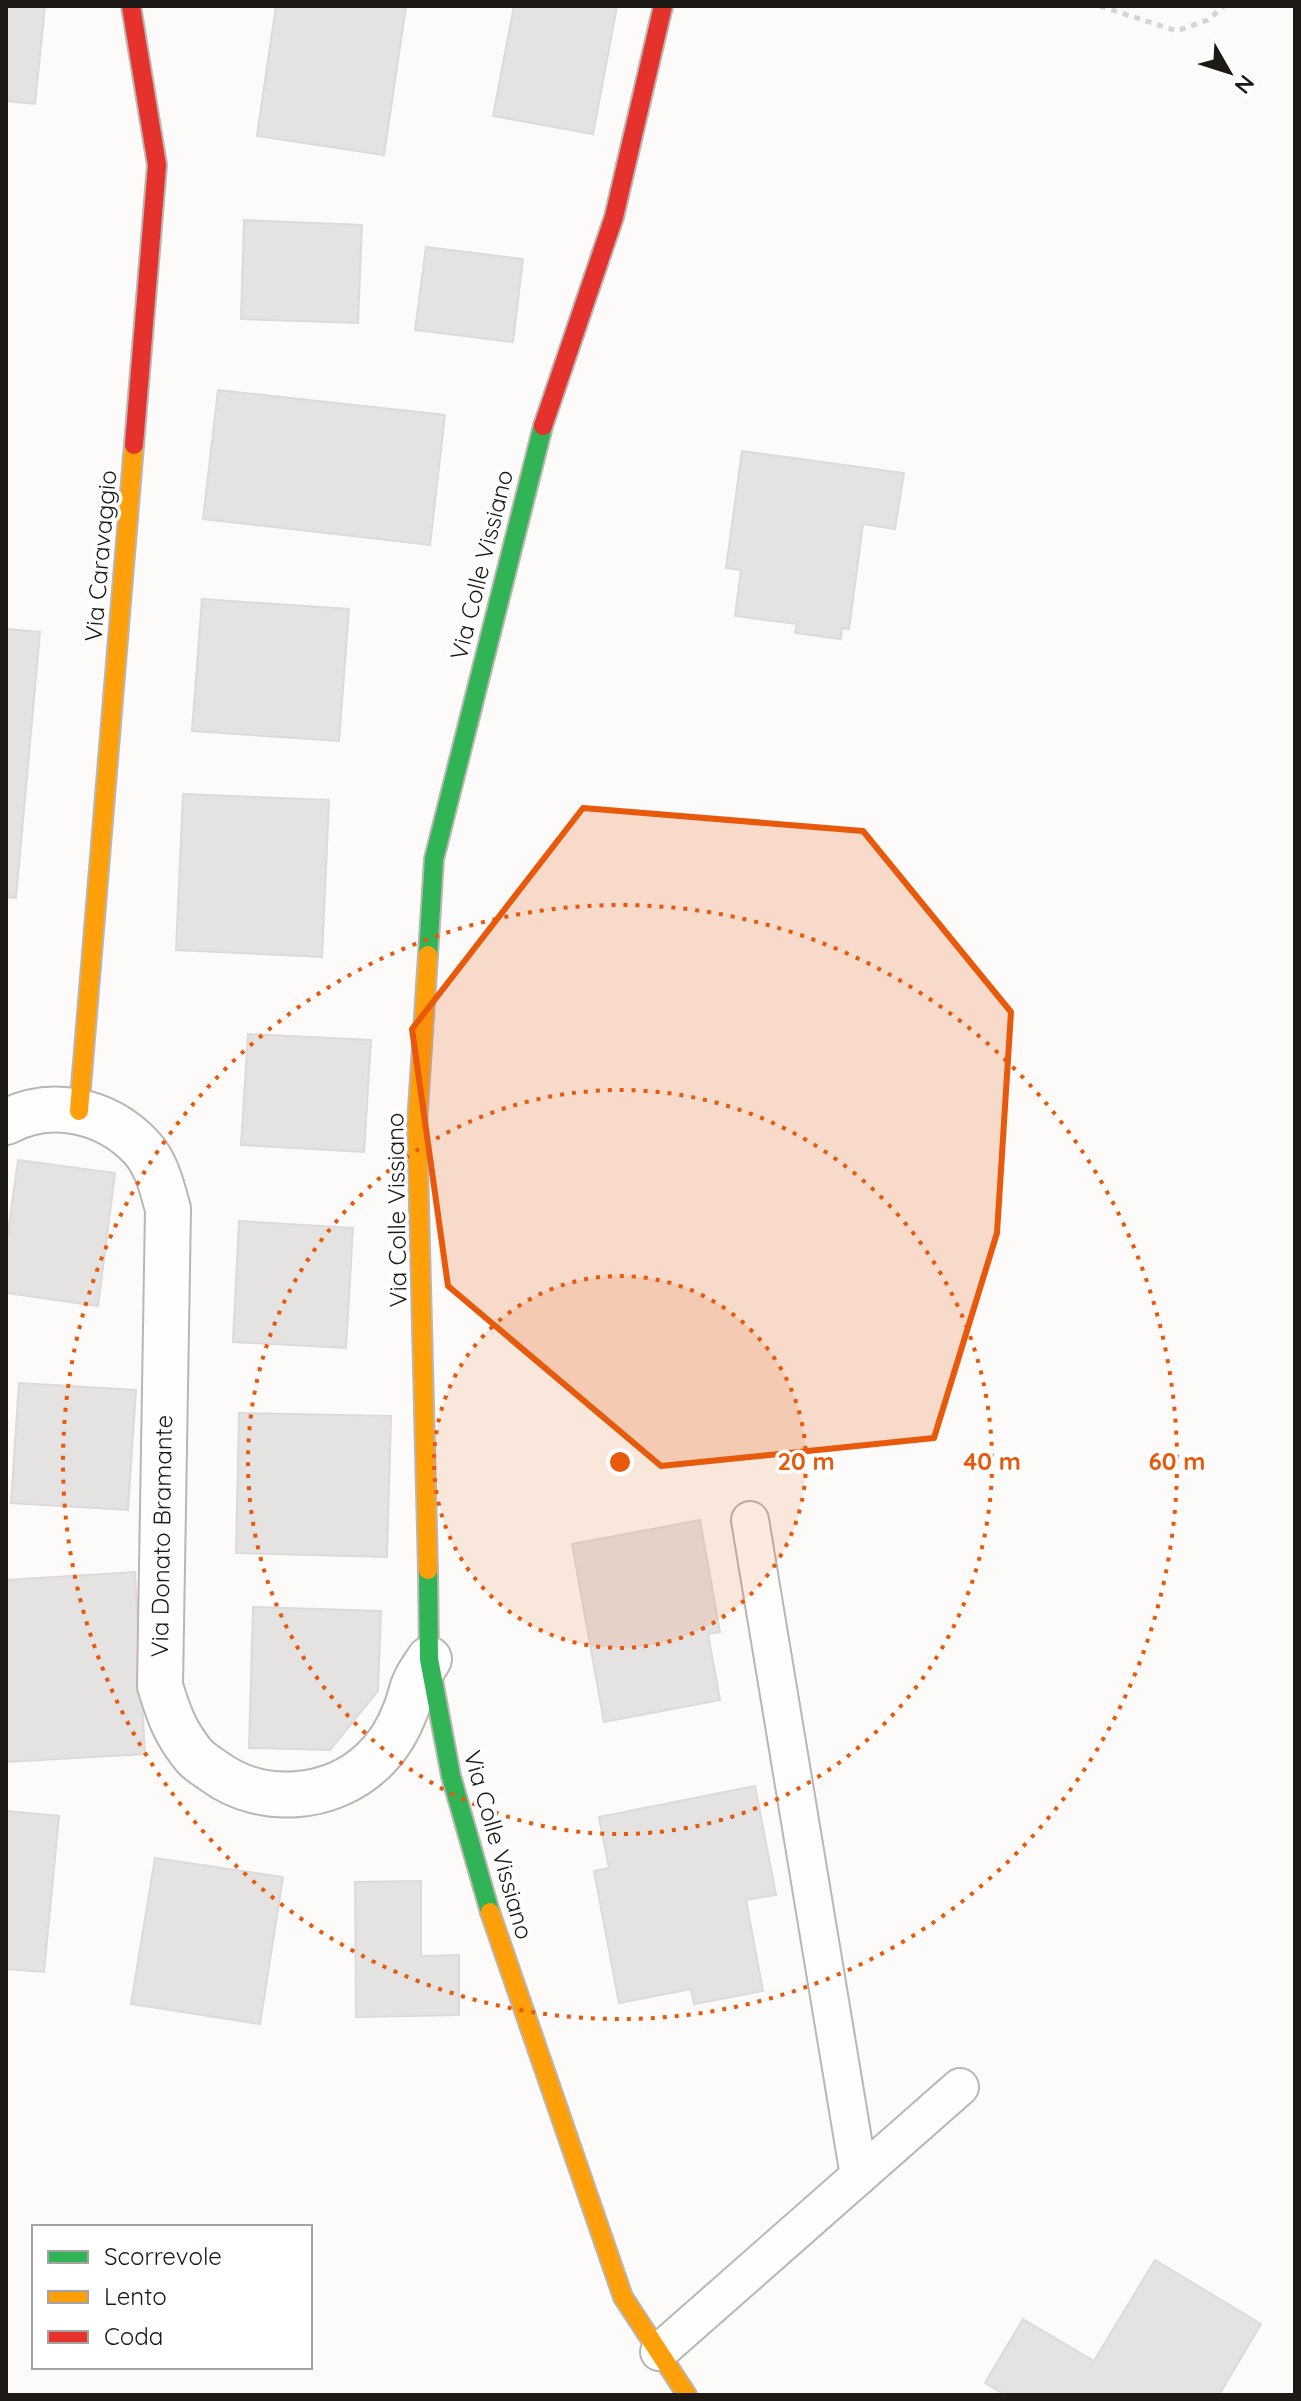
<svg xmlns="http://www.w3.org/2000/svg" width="1301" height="2401" font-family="Quicksand,sans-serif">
  <rect width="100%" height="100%" fill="#fcfbfa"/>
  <g fill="#e5e2e2" stroke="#dedadb" stroke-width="2">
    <polygon points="6,6 45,6 35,104 6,101"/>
    <polygon points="276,6 406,6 384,155 257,136"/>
    <polygon points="514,6 617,6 593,134 493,116"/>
    <polygon points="244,220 362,225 358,323 241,319"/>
    <polygon points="426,247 523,259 513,342 415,330"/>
    <polygon points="218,390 445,415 430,545 203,519"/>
    <polygon points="742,451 904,473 895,529 863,524 849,629 842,628 841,639 795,633 797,624 735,616 741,570 726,568"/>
    <polygon points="202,599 349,609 339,741 192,731"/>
    <polygon points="6,629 40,632 16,898 6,897"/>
    <polygon points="183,794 329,800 322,957 176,950"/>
    <polygon points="248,1034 371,1040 364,1152 241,1145"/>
    <polygon points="18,1160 115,1173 98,1306 6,1293 6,1246"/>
    <polygon points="239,1221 353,1228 346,1348 233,1342"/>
    <polygon points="19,1383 136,1390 128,1510 11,1503"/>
    <polygon points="239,1413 391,1416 387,1557 236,1553"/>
    <polygon points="700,1520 720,1632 708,1634 720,1700 604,1722 572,1544"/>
    <polygon points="135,1572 145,1754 7,1762 6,1580"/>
    <polygon points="253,1607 381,1611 378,1691 330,1750 249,1748"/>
    <polygon points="755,1786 776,1895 746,1900 763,1991 694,2004 691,1989 619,2003 594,1871 609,1868 599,1817"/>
    <polygon points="6,1811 59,1816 44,1972 6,1969"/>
    <polygon points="155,1858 283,1877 260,2024 131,2004"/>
    <polygon points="421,1881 421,1956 459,1955 459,2015 356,2017 355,1882"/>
    <polygon points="1155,2260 1261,2324 1219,2395 1005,2395 985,2383 1023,2319 1094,2361"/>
  </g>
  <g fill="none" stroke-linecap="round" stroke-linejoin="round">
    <defs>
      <g id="lane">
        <polyline points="750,1520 859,2176"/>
        <polyline points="659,2352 960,2087"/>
      </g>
      <path id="street" d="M6,1122C51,1098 106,1110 141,1147C157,1164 162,1188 168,1209L160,1686C169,1715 175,1733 195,1757C201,1763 208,1767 215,1772C262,1806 331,1801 373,1761C388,1747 399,1728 406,1709C410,1700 411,1689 416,1680C419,1673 425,1666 429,1659"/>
      <g id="fast">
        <polyline points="428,955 434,859 543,426"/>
        <polyline points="428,1570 429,1659 451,1776 490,1912"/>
      </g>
      <g id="slow">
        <polyline points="428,955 417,1124 428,1570"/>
        <polyline points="79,1111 134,445"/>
        <polyline points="490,1912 623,2297 687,2395"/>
      </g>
      <g id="jam">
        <polyline points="131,6 157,165 134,445"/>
        <polyline points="543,426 614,217 663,6"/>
      </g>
    </defs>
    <use href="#lane" stroke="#b9b6b4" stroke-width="40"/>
    <use href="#street" stroke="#b9b6b4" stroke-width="48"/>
    <use href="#fast" stroke="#b9b6b4" stroke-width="22"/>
    <use href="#slow" stroke="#b9b6b4" stroke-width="22"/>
    <use href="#jam" stroke="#b9b6b4" stroke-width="22"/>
    <polyline stroke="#d5d5d5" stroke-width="5" stroke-dasharray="6 6" stroke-linecap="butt" points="1100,6 1177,31 1208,20 1224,6"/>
    <use href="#lane" stroke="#fffefe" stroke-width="36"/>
    <use href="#street" stroke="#fffefe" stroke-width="44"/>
    <use href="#fast" stroke="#30b455" stroke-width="18"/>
    <use href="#slow" stroke="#ff9f0a" stroke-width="18"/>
    <use href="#jam" stroke="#e5322d" stroke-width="18"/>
  </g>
  <path fill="#e8590c" fill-opacity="0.2" stroke="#e8590c" stroke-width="6" stroke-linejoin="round" d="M583,808L863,831L1011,1012L997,1233L934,1438L661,1466L448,1286L412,1029Z"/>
  <circle cx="620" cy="1462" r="186" fill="#e8590c" fill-opacity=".12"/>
  <g fill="none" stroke="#e8590c" stroke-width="4" stroke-dasharray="4 8">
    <circle cx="620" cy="1462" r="186"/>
    <circle cx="620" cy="1462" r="372"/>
    <circle cx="620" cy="1462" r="557"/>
  </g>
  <g text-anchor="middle" stroke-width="7" stroke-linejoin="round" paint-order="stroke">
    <g font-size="24" fill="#1d1915" stroke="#fff">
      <text transform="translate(101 556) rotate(-85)" y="8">Via Caravaggio</text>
      <text transform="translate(482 565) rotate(-76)" y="8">Via Colle Vissiano</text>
      <text transform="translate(397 1210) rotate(-91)" y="8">Via Colle Vissiano</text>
      <text transform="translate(162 1536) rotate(-89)" y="8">Via Donato Bramante</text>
      <text transform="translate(498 1845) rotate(74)" y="8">Via Colle Vissiano</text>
    </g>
  </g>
  <circle cx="620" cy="1462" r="12" fill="#e8590c" stroke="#fff" stroke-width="4"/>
  <g font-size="24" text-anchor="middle" font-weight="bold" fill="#e8590c" stroke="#fff" stroke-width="7" stroke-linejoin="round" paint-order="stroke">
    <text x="806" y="1470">20 m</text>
    <text x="992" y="1470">40 m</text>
    <text x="1177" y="1470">60 m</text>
  </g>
  <rect width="1301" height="2401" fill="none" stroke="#1d1915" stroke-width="16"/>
  <rect x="32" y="2225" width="280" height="144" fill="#ffffff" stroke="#a5a3a1" stroke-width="2"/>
  <rect x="48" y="2251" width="40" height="12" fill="#30b455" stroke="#a5a3a1" stroke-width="2"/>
  <text x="104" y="2265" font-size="24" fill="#1d1915">Scorrevole</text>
  <rect x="48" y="2291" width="40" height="12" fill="#ff9f0a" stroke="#a5a3a1" stroke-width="2"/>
  <text x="104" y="2305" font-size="24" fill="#1d1915">Lento</text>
  <rect x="48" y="2331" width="40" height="12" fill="#e5322d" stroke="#a5a3a1" stroke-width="2"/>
  <text x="104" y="2345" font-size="24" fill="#1d1915">Coda</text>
  <g transform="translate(1229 72) rotate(129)" stroke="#ffffff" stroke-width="6" paint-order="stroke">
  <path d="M0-6L14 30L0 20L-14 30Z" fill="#1d1915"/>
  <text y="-12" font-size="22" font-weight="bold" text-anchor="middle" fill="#1d1915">N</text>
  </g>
</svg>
